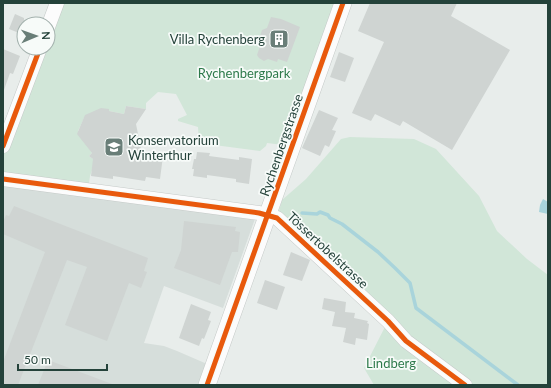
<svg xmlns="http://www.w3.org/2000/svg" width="551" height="388" font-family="Lato,sans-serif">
  <rect width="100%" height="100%" fill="#e8edeb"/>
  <polygon fill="#d6dedb" points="3,179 256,216 223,308 164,286 144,343 164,346 177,351 214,367 207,385 3,385"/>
  <g fill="#d1e6d8">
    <polygon points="57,3 343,3 292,146 267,143 266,146 260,151 199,143 198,127 178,121 178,119 187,115 176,94 158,92 146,103 146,109 126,106 124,114 109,111 84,118 78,131 92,153 89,156 93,159 94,164 90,176 88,190 3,179 3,146 40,48 48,48 48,27"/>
    <polygon points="350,137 414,139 436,149 479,196 497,231 527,259 548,275 548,385 374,385 364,368 388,321 277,218 282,200 306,179 341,139"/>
  </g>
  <polygon fill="#a9d4db" points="543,199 548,202 548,214 539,212 540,205"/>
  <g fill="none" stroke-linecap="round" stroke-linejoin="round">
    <polyline stroke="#a9d4db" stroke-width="3.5" points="302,213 317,214 320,212 328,215 330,218 342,224 378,252 395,268 410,283 416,308 518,385"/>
  </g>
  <g fill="#cfd4d2">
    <polygon points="370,3 457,3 451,16 510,50 452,150 403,121 400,126 375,114 371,121 352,113 384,42 358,31"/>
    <polygon points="15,14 24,18 24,35 9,29"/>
    <polygon points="271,17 281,19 300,27 287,62 278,59 277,62 268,59 264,61 259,58 257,55 262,40 260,36 262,30 267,28"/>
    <polygon points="3,49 20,56 13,74 10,73 4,90"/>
    <polygon points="339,52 354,58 345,82 330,77"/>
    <polygon points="126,106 146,109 136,124 142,154 163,156 160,179 146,177 145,181 113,176 113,179 91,176 93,159 89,156 92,153 77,134 85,115 101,108 109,109 109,111 124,114"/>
    <polygon points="319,110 338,118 332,130 336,131 329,147 325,145 320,156 302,148"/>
    <polygon points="197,152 210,153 209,156 239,160 239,157 252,159 249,184 236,182 236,179 207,175 207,178 193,176 194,169 192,169 194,159 196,159"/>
    <polygon points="14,206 148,258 144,271 147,272 141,288 129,283 107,341 65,325 87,267 67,260 18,385 3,385 3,362 45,252 3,234 3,222 6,215 9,216"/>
    <polygon points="184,221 236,227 235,231 240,232 238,252 232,252 220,285 174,268 181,250"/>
    <polygon points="291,252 310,260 302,281 283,275"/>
    <polygon points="265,280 285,287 277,310 257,303"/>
    <polygon points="324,298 346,302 345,312 355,313 354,318 368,321 367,323 369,324 367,340 356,338 355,345 343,342 346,328 332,326 335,312 322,309"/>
    <polygon points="191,304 211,312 208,320 211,321 204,339 202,338 199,346 179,338"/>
    <polygon points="48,360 112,384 112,385 38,385"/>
  </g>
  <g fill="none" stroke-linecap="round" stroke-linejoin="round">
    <defs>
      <g id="minor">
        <polyline points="48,27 57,3"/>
        <polyline points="3,146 40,48"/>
        <polyline points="3,179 259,213 277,218 388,321 406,341 465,385"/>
      </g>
      <polyline id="tertiary" points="207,385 343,3"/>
    </defs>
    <use href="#minor" stroke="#c5cac8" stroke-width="15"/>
    <use href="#tertiary" stroke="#c5cac8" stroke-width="18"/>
    <use href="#minor" stroke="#fcfcfc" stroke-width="14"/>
    <use href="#tertiary" stroke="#fcfcfc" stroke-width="17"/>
    <defs>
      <g id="cycleway">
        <polyline points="3,146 40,48"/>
        <polyline points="3,179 259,213 277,218 388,321 406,341 465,385"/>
        <polyline points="207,385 343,3"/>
      </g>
    </defs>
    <use href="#cycleway" stroke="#f7fbf9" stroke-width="8"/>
    <use href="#cycleway" stroke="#e8590c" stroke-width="5"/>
  </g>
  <defs>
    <symbol id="building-square" viewBox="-11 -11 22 22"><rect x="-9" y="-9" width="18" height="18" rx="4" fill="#697e78" stroke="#f7fbf9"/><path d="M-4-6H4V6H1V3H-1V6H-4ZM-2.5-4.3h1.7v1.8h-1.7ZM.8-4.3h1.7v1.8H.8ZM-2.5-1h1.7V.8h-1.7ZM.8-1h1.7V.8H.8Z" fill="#fff"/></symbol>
    <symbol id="school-square" viewBox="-11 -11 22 22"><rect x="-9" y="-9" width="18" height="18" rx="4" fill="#697e78" stroke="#f7fbf9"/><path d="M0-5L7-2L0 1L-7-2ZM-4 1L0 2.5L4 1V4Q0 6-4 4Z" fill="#fff"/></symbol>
  </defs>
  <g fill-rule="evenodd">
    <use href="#building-square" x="268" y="28" width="22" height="22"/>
    <use href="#school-square" x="103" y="136" width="22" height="22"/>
  </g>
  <g text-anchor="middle" stroke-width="3.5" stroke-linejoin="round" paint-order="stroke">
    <g font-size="13" fill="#24423a" stroke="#f7fbf9" text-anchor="end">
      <text x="265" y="44">Villa Rychenberg</text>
      <text x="128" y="145" text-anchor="start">Konservatorium<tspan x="128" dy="15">Winterthur</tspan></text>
    </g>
    <g font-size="13" fill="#2d7a4b" stroke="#f7fbf9">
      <text x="244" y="78">Rychenbergpark</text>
      <text x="391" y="368">Lindberg</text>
    </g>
    <g font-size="13" fill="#24423a" stroke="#f7fbf9">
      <text transform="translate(281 145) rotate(-71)" y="5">Rychenbergstrasse</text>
      <text transform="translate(328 250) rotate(43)" y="5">Tössertobelstrasse</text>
    </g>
  </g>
  <rect width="551" height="388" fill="none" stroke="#24423a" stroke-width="8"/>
  <g transform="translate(36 36) rotate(88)"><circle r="19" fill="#f7fbf9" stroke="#a3b1ad"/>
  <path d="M0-3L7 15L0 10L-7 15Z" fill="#697e78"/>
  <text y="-6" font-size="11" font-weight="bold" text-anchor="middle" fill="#24423a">N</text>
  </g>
  <path d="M18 364v6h89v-6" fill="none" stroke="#24423a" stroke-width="2"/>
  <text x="24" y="364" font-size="12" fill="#24423a" stroke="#f7fbf9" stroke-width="3" paint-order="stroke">50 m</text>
</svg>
